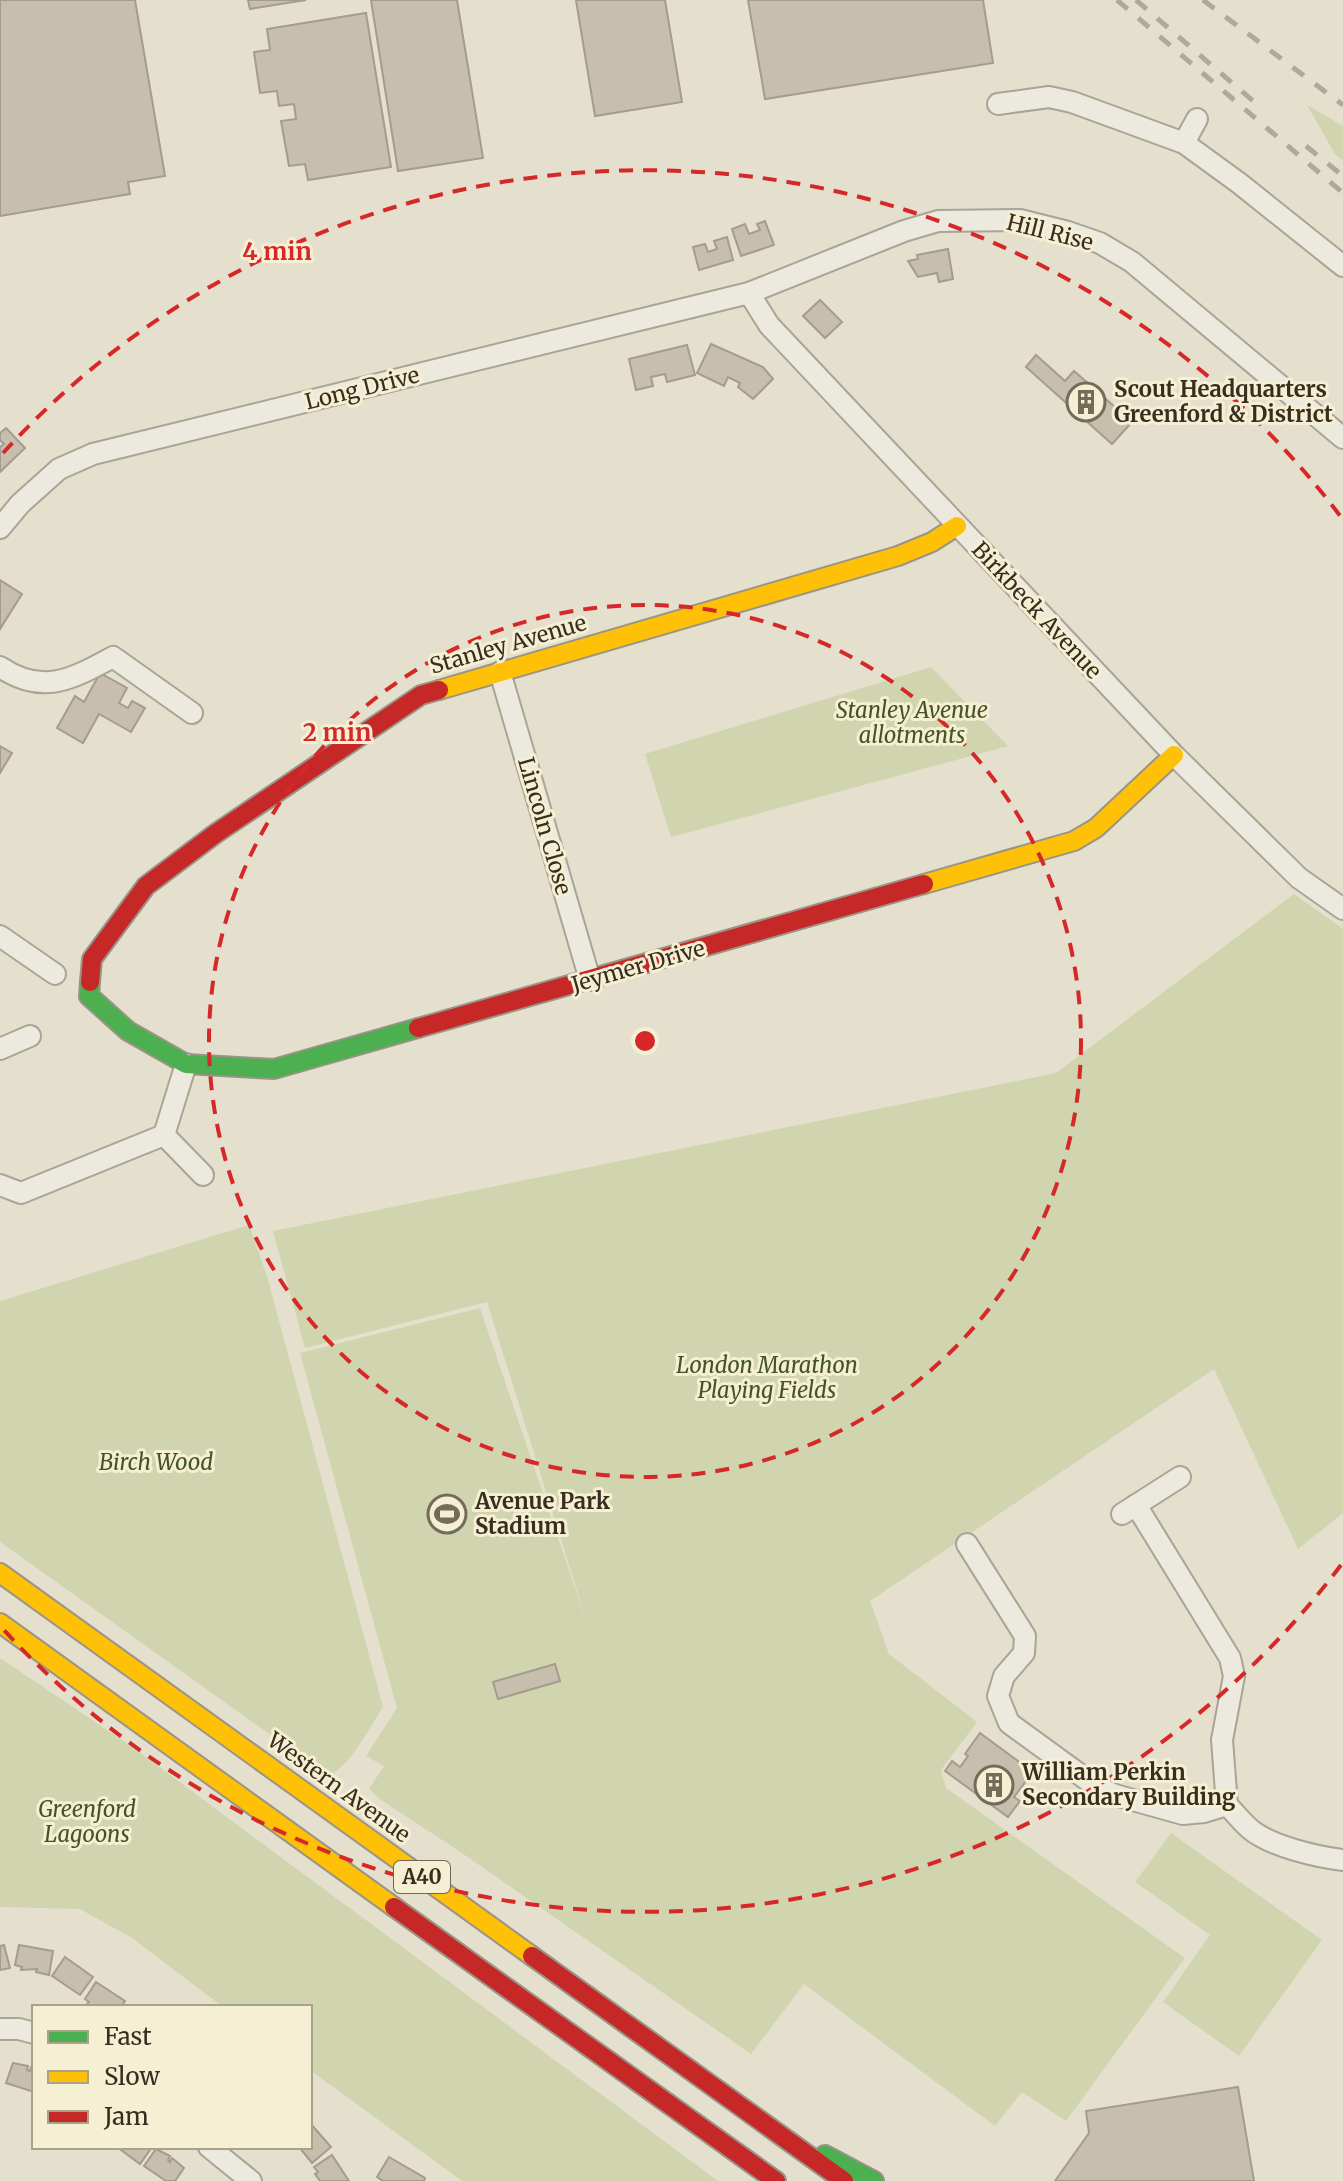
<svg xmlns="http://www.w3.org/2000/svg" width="1343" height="2181" font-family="Merriweather,serif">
  <rect width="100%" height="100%" fill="#e4e0cd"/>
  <g fill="#d0d5af">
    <polygon points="1307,105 1343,126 1343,160 1335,154"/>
    <polygon points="931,667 1008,746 671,837 645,754"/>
    <polygon points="1294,894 1343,929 1343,1513 1298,1549 1214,1369 870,1601 889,1654 977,1722 941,1770 946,1788 1185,1958 1066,2121 1022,2092 995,2126 804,1984 751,2054 459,1851 381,1800 369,1789 384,1766 366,1756 397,1708 300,1353 480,1308 587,1623 487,1302 305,1348 273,1231 1056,1073"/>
    <path d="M249,1225L267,1276L383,1707C371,1725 347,1772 327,1775L0,1542V1301Z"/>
    <polygon points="0,1658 131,1746 718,2181 462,2181 310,2070 310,2007 223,2007 132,1938 80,1909 0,1907"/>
    <polygon points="1171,1833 1322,1940 1239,2056 1163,2002 1210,1935 1135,1882"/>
  </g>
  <g fill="#c8beae" stroke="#a49c8c" stroke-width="2">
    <polygon points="0,0 135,0 165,176 128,182 130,194 0,216"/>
    <polygon points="248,0 306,0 250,9"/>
    <polygon points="371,0 457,0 483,158 398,171"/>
    <polygon points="576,0 665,0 682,102 595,116"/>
    <polygon points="748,0 983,0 993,63 765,99"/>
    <polygon points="366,13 391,167 308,180 305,164 289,166 281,121 296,119 294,104 279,106 277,91 260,93 254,52 270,50 267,29"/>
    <polygon points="765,221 774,245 741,256 732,229 745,224 749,234 760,230 757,224"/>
    <polygon points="727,237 733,260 699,270 693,247 705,244 708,252 717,249 714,241"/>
    <polygon points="948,249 953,279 939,282 937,273 918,277 908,261 918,259 917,255"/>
    <polygon points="820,300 842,322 825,338 803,316"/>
    <polygon points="711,344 763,367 773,379 753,399 738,387 740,383 728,377 724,386 697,373"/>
    <polygon points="687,345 695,375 667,382 665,374 651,377 653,386 636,390 629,359"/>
    <polygon points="1036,355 1065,381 1074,371 1132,422 1112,444 1026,367"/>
    <polygon points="6,428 25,448 0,472 0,447 4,444 0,440 0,433"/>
    <polygon points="0,580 22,594 0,629"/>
    <polygon points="100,673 127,688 119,703 128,708 132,701 145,708 131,732 99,714 83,743 57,728 75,696 84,702"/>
    <polygon points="0,746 12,753 0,773"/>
    <polygon points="555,1664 560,1681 498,1699 493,1682"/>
    <polygon points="980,1733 1033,1772 1014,1797 1020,1801 1008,1817 945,1771 952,1761 960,1767 968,1756 965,1754"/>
    <polygon points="4,1945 10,1968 0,1970 0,1946"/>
    <polygon points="19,1945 53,1951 49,1975 36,1972 37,1969 21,1970 22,1967 15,1965"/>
    <polygon points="65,1957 93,1977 80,1995 52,1976"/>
    <polygon points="96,1982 125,2001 121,2007 92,2007 87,2004 89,2002 85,1999"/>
    <polygon points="13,2063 28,2066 27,2070 30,2071 31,2067 34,2068 34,2092 6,2083"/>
    <polygon points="1238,2087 1254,2181 1055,2181 1089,2133 1086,2111"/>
    <polygon points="310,2123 331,2147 312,2163 299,2147 310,2147"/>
    <polygon points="117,2147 152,2147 140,2164"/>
    <polygon points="156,2149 170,2156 168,2160 170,2162 172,2158 184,2168 175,2181 166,2181 144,2166"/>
    <polygon points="332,2155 349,2181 320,2181 315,2174 318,2172 314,2167"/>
    <polygon points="389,2157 425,2178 424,2181 383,2181 377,2177"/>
  </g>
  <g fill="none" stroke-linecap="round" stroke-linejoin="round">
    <defs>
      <g id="street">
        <polyline points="998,104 1049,97 1072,102 1184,143 1239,183 1343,266"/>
        <polyline points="1184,143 1197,119"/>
        <polyline points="749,293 769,325 1174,755 1299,878 1343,909"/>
        <polyline points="0,528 20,504 59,469 93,454 749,293 904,231 938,221 1020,220 1068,232 1100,243 1132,262 1343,438"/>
        <path d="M0,667C43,696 72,679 113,657L192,713"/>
        <polyline points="500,672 590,980"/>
        <polyline points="0,936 55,974"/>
        <polyline points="0,1049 30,1036"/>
        <polyline points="164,1135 203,1175"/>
        <polyline points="0,1185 21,1193 164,1135 186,1064"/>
        <polyline points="1136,1505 1230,1658 1234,1676 1222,1740 1227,1805"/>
        <polyline points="1122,1514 1180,1477"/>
        <path d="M967,1544L1025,1636L1024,1653L1004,1676L998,1696L1009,1723L1097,1787L1115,1795L1183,1814L1204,1812L1227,1805C1235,1813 1242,1822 1250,1829C1270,1846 1317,1857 1343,1860"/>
        <polyline points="0,2029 19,2029 34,2033"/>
        <polyline points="209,2147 251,2181"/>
      </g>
      <g id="fast">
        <polyline points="90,982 89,996 128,1031 186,1064 274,1069 418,1028"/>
        <polyline points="825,2155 874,2181"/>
      </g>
      <g id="slow">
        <polyline points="439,690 898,556 932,542 957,526"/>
        <polyline points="924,884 1074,841 1096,828 1174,755"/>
        <polyline points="0,1573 532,1956"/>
        <polyline points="0,1623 394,1907"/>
      </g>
      <g id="jam">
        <polyline points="90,982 92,959 146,886 215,834 421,695 439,690"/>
        <polyline points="418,1028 924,884"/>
        <polyline points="394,1907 776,2181"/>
        <polyline points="532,1956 844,2181"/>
      </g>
    </defs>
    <use href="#street" stroke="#a9a496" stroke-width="24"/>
    <use href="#fast" stroke="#999486" stroke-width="22"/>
    <use href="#slow" stroke="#999486" stroke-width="22"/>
    <use href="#jam" stroke="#999486" stroke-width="22"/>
    <use href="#street" stroke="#ece9df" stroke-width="20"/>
    <use href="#fast" stroke="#4caf50" stroke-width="18"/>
    <use href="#slow" stroke="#ffc107" stroke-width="18"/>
    <use href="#jam" stroke="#c62828" stroke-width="18"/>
    <g stroke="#aca99f" stroke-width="5" stroke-dasharray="14 14" stroke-linecap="butt">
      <polyline points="1117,0 1343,193"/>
      <polyline points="1136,0 1260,107"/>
      <polyline points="1203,0 1343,105"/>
      <polyline points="1306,146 1343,176"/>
    </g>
  </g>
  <g fill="none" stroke="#d62828" stroke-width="4" stroke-dasharray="14 10">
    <circle cx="645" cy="1041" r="436"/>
    <path d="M1341 1565A871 871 0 0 1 3 1629M3 453A871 871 0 0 1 1341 517"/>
  </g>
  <defs>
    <symbol id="building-ring" viewBox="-11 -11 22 22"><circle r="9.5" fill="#f5efd3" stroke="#746c5b" stroke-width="1.5"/><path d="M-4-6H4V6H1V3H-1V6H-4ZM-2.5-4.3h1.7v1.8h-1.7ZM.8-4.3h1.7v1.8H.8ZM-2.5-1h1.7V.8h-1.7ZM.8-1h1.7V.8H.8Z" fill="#746c5b"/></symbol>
    <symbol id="stadium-ring" viewBox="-11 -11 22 22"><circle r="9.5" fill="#f5efd3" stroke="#746c5b" stroke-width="1.5"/><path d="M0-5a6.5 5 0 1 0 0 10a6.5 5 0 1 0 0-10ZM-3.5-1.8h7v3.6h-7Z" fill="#746c5b"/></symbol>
  </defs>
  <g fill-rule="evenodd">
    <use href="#building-ring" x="1064" y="380" width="44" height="44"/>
    <use href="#stadium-ring" x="425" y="1492" width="44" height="44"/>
    <use href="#building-ring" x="972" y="1763" width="44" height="44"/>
  </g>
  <g text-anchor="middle" stroke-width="6" stroke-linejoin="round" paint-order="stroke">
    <rect fill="#f5efd3" stroke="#716754" stroke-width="2" x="394" y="1861" width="56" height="32" rx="6"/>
    <g font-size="20" font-weight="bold" fill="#382d1e">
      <text x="422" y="1884">A40</text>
    </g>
    <g font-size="22" fill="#382d1e" stroke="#f5efd3">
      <text transform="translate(1050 232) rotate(14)" y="8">Hill Rise</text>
      <text transform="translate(362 388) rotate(-14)" y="8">Long Drive</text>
      <text transform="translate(1037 610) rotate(47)" y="8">Birkbeck Avenue</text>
      <text transform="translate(508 644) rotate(-16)" y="8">Stanley Avenue</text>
      <text transform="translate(545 826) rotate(74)" y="8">Lincoln Close</text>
      <text transform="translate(638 966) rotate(-16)" y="8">Jeymer Drive</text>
      <text transform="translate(339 1787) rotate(36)" y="8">Western Avenue</text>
    </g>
    <g font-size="22" font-weight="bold" fill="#382d1e" stroke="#f5efd3" text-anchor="start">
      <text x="1114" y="397">Scout Headquarters<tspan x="1114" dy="25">Greenford &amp; District</tspan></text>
      <text x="475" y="1509">Avenue Park<tspan x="475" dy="25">Stadium</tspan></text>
      <text x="1022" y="1780">William Perkin<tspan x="1022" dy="25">Secondary Building</tspan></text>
    </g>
    <g font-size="22" font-style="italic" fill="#435425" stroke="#f5efd3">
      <text x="912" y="718">Stanley Avenue<tspan x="912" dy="25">allotments</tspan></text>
      <text x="767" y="1373">London Marathon<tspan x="767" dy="25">Playing Fields</tspan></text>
      <text x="156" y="1470">Birch Wood</text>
      <text x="87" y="1817">Greenford<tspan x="87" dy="25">Lagoons</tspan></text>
    </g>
  </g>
  <circle cx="645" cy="1041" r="12" fill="#d62828" stroke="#f5efd3" stroke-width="4"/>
  <g font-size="24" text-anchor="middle" font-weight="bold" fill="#d62828" stroke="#f5efd3" stroke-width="6" stroke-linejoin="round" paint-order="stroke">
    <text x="277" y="260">4 min</text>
    <text x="337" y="741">2 min</text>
  </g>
  <rect x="32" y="2005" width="280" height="144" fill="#f5efd3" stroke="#a9a18b" stroke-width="2"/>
  <rect x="48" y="2031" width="40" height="12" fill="#4caf50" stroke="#a9a18b" stroke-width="2"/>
  <text x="104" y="2045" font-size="24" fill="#382d1e">Fast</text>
  <rect x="48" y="2071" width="40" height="12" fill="#ffc107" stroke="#a9a18b" stroke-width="2"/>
  <text x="104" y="2085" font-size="24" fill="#382d1e">Slow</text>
  <rect x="48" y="2111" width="40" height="12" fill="#c62828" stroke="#a9a18b" stroke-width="2"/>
  <text x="104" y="2125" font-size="24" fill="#382d1e">Jam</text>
</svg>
